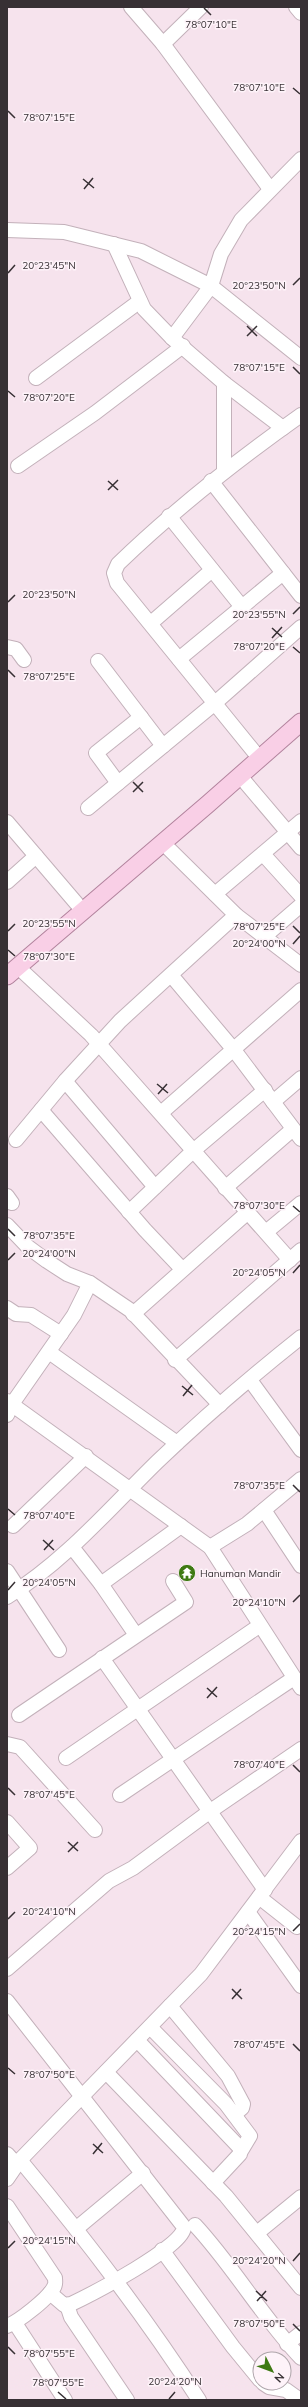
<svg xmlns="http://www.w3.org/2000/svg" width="308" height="2407" font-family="Mulish,sans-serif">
  <rect width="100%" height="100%" fill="#f6e3ed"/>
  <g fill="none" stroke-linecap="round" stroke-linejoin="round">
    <defs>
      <g id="minor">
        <polyline points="131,7 163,44 270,189"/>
        <polyline points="296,7 301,13"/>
        <polyline points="163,44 201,7"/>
        <polyline points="7,230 64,232 141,251 211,286 301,358"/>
        <polyline points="114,244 144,309 172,338 224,383 283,428"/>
        <polyline points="172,338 211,286 221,254 241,220 301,159"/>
        <polyline points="36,378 140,301"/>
        <polyline points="18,466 95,413 183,346"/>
        <polyline points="224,471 224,383"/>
        <polyline points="211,481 301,596"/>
        <polyline points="169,516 242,607"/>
        <polyline points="151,623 212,570"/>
        <polyline points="7,647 16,649 24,660"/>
        <polyline points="179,659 283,573"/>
        <polyline points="98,661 163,746"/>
        <path d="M260,759L117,583L114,573L118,564C175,509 236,461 301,415"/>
        <polyline points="240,776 301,848"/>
        <polyline points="118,783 96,753 141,717"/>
        <polyline points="88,808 215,703 301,627"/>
        <polyline points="7,822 83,911"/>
        <polyline points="163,843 236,915 301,965"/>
        <polyline points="263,854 301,896"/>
        <polyline points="7,882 36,856"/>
        <polyline points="215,894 301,821"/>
        <polyline points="264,937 301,905"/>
        <polyline points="18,967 91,1035 290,1260"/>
        <polyline points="171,975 234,1050 301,1139"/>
        <polyline points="65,1081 155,1187"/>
        <polyline points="273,1102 301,1078"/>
        <polyline points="41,1110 145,1230 182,1269"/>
        <polyline points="161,1113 301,990"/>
        <polyline points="16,1140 65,1081 120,1021 236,915"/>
        <polyline points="225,1188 293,1129"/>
        <polyline points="7,1196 12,1203"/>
        <polyline points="129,1212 193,1151 265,1090"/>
        <polyline points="7,1225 28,1247 47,1261 67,1274 90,1283 130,1310 220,1405"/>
        <polyline points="266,1232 301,1203"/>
        <polyline points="7,1308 16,1314 31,1315 61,1334"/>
        <polyline points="133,1314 248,1212"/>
        <polyline points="49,1352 177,1443"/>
        <polyline points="175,1360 301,1250"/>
        <polyline points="250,1380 301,1450"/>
        <polyline points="7,1401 210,1547 301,1688"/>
        <polyline points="7,1415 12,1404 74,1315 90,1283"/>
        <polyline points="264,1510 301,1566"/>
        <polyline points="13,1526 86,1456"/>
        <polyline points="72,1547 101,1584 136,1635"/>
        <polyline points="210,1547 247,1524 301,1479"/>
        <polyline points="7,1571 59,1650"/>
        <polyline points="101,1584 181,1526"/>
        <path d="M7,1597C65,1561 109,1509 157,1462C203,1418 252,1376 301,1337"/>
        <polyline points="102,1658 265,1890"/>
        <polyline points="19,1715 186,1602 173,1581"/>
        <polyline points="7,1744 20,1747 95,1830"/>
        <polyline points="66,1758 259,1626"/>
        <polyline points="120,1795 294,1678"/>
        <polyline points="7,1822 30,1848 7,1868"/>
        <polyline points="259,1897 297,1927"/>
        <polyline points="248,1912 301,1986"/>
        <polyline points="7,1969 109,1881 133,1868 209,1812 301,1749"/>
        <path d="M7,2001L184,2227C185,2246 90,2295 71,2304L64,2305L50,2293"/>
        <polyline points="170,2006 228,2076 243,2104 242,2108 235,2114"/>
        <polyline points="150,2027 226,2104 250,2136 241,2151"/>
        <polyline points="137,2040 240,2148 240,2154 213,2183"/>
        <polyline points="106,2072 226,2196 301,2288"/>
        <polyline points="7,2154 17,2165"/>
        <path d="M20,2160C84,2237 145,2316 199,2400"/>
        <polyline points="7,2179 20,2160 201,1974 301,1841"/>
        <path d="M7,2206L55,2278C55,2281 56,2284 54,2287C49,2298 18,2322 7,2326"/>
        <path d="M195,2225C234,2267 262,2317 301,2358"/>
        <polyline points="77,2228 143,2173"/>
        <polyline points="257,2233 301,2197"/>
        <polyline points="162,2250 233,2347 260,2380"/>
        <polyline points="67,2305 71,2317 127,2400"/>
        <polyline points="15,2323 65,2400"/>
        <polyline points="287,2344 301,2333"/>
        <polyline points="263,2383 269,2387 286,2390 300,2400"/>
      </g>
      <polyline id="major" points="7,976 208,804 301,722"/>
    </defs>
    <use href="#minor" stroke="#c3b1ba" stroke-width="16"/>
    <use href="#major" stroke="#b2839d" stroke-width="19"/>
    <use href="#minor" stroke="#fff" stroke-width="14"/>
    <use href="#major" stroke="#f9cfe6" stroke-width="17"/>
  </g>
  <path fill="none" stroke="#373034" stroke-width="1.5" d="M204,8L211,15M293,88L300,94M8,111L15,118M83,179L94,188M84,189L93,178M8,273L15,265M293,285L300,278M247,326L257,336M247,336L257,326M293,367L300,374M8,391L15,397M108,481L118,490M108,490L118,480M8,602L15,595M293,614L300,607M272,628L282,637M272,638L282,627M293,647L300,653M8,670L15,677M133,782L143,792M133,792L143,782M293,926L300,933M8,931L15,924M293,944L300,936M8,950L15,956M157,1084L168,1093M158,1094L167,1084M293,1206L300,1212M8,1229L15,1236M8,1260L15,1253M293,1273L300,1265M182,1386L193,1395M183,1396L192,1385M293,1485L300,1492M8,1509L15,1515M43,1540L54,1550M44,1550L53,1540M8,1590L15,1582M293,1602L300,1595M207,1688L217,1697M207,1698L217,1687M293,1765L300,1772M8,1788L15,1795M68,1842L78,1851M68,1852L78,1842M8,1919L15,1912M293,1931L300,1924M232,1989L242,1999M232,1999L241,1989M293,2044L300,2051M8,2068L15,2074M93,2144L103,2153M93,2154L102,2143M8,2248L15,2241M293,2261L300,2253M256,2291L267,2301M257,2301L266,2291M293,2324L300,2331M8,2347L15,2354M58,2392L66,2399M169,2399L175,2392"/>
  <defs>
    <symbol id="temple-disc" viewBox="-11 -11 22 22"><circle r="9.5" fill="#3e7912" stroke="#fef3f9"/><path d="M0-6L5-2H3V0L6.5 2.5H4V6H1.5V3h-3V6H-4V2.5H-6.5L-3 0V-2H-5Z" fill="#fff"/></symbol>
  </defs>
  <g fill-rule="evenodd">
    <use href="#temple-disc" x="177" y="1563" width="20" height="20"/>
  </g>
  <g text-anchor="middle" stroke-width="3" stroke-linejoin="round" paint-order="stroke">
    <g font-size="10" fill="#373034" stroke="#fef3f9" text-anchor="start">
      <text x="200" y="1577">Hanuman Mandir</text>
    </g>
  </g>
  <g font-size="10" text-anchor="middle" fill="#373034" stroke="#fef3f9" stroke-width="3" stroke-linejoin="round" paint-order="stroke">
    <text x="211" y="28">78°07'10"E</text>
    <text x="259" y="91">78°07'10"E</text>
    <text x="49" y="121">78°07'15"E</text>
    <text x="49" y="269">20°23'45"N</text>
    <text x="259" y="289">20°23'50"N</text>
    <text x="259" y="371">78°07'15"E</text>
    <text x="49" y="401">78°07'20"E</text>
    <text x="49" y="598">20°23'50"N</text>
    <text x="259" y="618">20°23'55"N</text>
    <text x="259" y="650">78°07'20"E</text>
    <text x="49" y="680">78°07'25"E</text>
    <text x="49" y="927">20°23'55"N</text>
    <text x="259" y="930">78°07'25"E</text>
    <text x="259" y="947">20°24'00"N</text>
    <text x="49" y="960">78°07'30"E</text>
    <text x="259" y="1209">78°07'30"E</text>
    <text x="49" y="1239">78°07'35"E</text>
    <text x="49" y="1257">20°24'00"N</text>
    <text x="259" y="1276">20°24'05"N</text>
    <text x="259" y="1489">78°07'35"E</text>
    <text x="49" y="1519">78°07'40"E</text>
    <text x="49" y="1586">20°24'05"N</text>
    <text x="259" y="1606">20°24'10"N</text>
    <text x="259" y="1768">78°07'40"E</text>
    <text x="49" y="1798">78°07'45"E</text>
    <text x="49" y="1915">20°24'10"N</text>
    <text x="259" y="1935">20°24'15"N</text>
    <text x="259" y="2048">78°07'45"E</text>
    <text x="49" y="2078">78°07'50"E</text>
    <text x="49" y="2244">20°24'15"N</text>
    <text x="259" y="2264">20°24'20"N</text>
    <text x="259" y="2327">78°07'50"E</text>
    <text x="49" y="2357">78°07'55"E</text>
    <text x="175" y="2385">20°24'20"N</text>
    <text x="58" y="2386">78°07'55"E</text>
  </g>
  <rect width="308" height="2407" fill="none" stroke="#373034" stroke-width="16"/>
  <g transform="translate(272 2371) rotate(132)"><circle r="19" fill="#fef3f9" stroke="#aea5aa"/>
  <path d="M0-3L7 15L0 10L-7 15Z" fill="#3e7912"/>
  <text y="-6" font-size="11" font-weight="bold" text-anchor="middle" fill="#373034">N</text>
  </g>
</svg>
